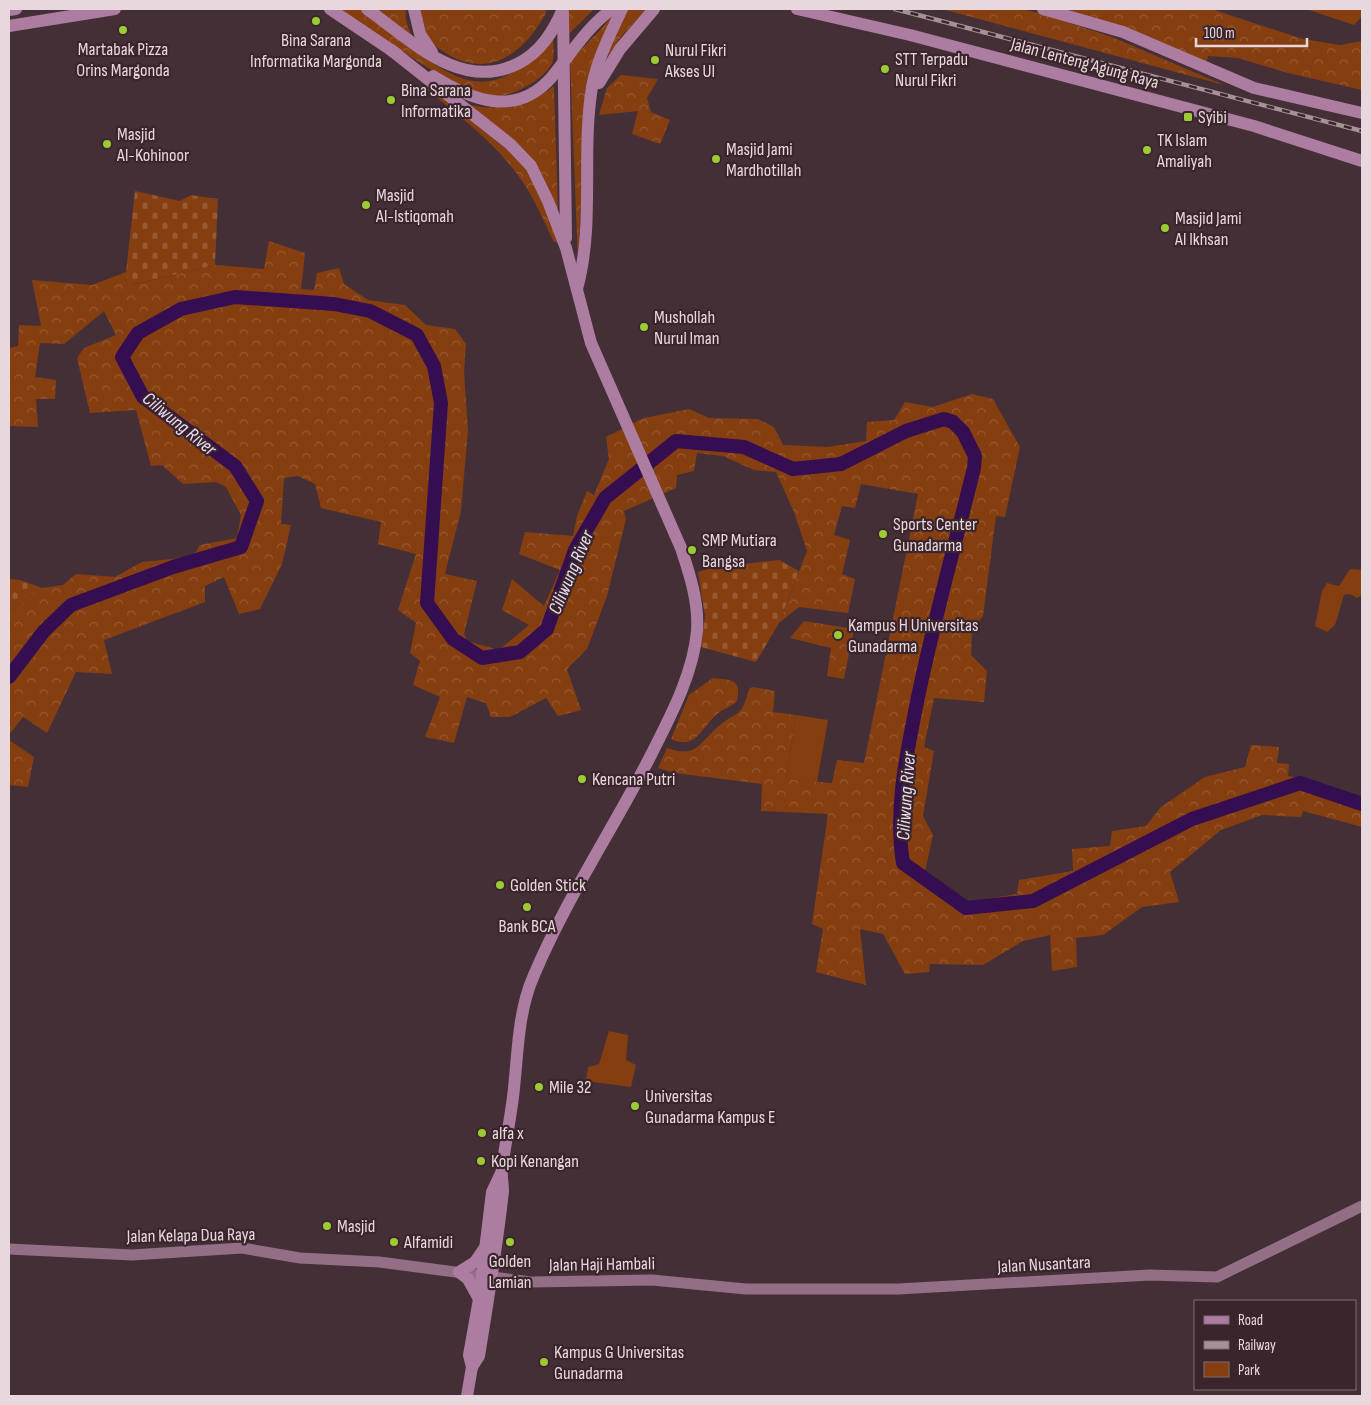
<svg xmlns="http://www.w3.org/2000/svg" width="1371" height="1405" font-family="'Sofia Sans Condensed',sans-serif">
  <defs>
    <pattern id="forest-crowns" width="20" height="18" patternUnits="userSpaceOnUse" patternTransform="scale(1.25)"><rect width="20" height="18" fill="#853e10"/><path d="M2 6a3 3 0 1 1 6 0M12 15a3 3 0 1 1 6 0" fill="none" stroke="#965932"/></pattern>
    <pattern id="cemetery-stones" width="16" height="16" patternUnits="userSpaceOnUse" patternTransform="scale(1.25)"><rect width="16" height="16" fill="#853e10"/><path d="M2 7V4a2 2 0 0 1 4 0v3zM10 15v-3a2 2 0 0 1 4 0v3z" fill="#965932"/></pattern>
  </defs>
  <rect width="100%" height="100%" fill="#452f37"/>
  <g fill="#853e10">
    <polygon points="1306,9 1362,9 1362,16 1354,25"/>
    <polygon points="1350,569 1362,570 1362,595 1357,598 1350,594 1344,595 1335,625 1327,632 1315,626 1322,591 1327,583 1339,586"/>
    <polygon points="796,715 828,720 817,782 786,779"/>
    <polygon points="609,1031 628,1035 626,1060 636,1065 631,1087 586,1081 588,1067 599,1064"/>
  </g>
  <g fill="url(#forest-crowns)">
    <path d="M334,9C341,9 351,7 357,9C368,11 380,25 389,31C456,81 487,112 553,36C553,43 555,56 552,63C545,79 515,95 498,96C483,98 470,92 457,86Z"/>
    <path d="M371,9H406C404,20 409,30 414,40Z"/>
    <path d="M420,9H546V13C525,51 492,79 449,55C442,51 430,43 425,35C421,29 422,16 420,9Z"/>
    <polygon points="568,9 594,9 568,35"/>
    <polygon points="628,9 647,9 621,37 602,65"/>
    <polygon points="942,9 1020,9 1039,13 1112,37 1224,85"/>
    <polygon points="1062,9 1211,9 1303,39 1340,45 1362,41 1362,90 1288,73 1238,58 1208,56 1206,65"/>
    <polygon points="615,12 586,97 578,262 570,61 601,29"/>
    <polygon points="621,75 658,79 647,98 651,112 670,120 660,144 632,134 638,111 599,115 607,88"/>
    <path d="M427,85L520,160L537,184L560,243L554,242C545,224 537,204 526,187C501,147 461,117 425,88Z"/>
    <path d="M554,86L558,212L550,194L466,104C499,112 527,107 554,86Z"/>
    <path d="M269,241L305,253L301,289L314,290L317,273L339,268L344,284L368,300L405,305L426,325L455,329L466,344L464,372L468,430L461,511L445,574L477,581L464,634L467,641L499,650L529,625L502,610L512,579L544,606L560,570L519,554L525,532L573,536L577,516L587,491L594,495L609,459L606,437L644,418L689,409L709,418L758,419L774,427L783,445L828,447L866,441L867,422L894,420L905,402L933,407L972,394L993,399L1020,447L1005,517L996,516L983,616L972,629L971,655L987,671L984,702L934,698L924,747L934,751L923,816L933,835L924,876L937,891L969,902L1017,894L1019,880L1073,871L1072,849L1110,846L1112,831L1146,826L1161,807L1205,777L1245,767L1251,745L1279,747L1277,763L1289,764L1288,776L1312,780L1317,792L1354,802H1362V827L1303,811L1301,817L1262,815L1221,830L1170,872L1179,902L1142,907L1103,935L1076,938L1077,967L1052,971L1050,935L1023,941L983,965L930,964L929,972L905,974L883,934L860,929L866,985L816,972L823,929L812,924L828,814L761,811L762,784L675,773L658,768L667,748C698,759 699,742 719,726C739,709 741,719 749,689L752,687L775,691L773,712L796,715L786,779L832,783L837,760L864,763L918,494L861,484L855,508L842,506L834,535L850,540L842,574L855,579L848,613L799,607L779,623L807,551L794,512L776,472L754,470L723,456L697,453L694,471L677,475L676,488L624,511L626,519L607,596L587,649L567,669L581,710L558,716L546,698L510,717H491L486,703L467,697L454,743L425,737L440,697L413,685L420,661L410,653L416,623L398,610L416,554L378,544L381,522L321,508L315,484L298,476L284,478L281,524L291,525L282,564L260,609L239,614L224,577L205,586V602L104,640L112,674L76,672L47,733L23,717L9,735V612L42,588L63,585L76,574L115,577L142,562L193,557L200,545L237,538L241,515L226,487L216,482L183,484L162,465L151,466L136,410L90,413L77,358L84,348L116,335L104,311L64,344L40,343L35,377L56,380L55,399H36L38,427L9,426V348L18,346L19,325L41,326L32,280L92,285L126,272L132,285L215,265L264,269Z"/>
    <polygon points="804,621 854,629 844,679 827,676 831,648 790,638"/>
    <path d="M713,678C731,680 742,679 737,701C731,707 723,709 717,714C702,727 696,751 671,739L689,695Z"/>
    <polygon points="9,740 34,757 28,787 9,785"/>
  </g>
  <g fill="url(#cemetery-stones)">
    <polygon points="135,191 180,201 191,195 218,199 215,265 131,285 126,272"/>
    <polygon points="779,560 799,571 779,623 756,662 701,647 705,616 698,572 715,567"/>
    <polygon points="9,579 20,580 42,588 9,612"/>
  </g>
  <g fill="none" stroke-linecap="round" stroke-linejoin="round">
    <path stroke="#340e51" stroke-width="14" d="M9,677L44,631L71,605L173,567L241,547L257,501L235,466L143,397L122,357L138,333L181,309L235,297L334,304L370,311L417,335L434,366L441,403L427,603L453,639L482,658L520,652L547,629L575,550L605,498L676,441L744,447L793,469L841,464L906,431L944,419L953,422L963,432L975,456L974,468C954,549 931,630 915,712C905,762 895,812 903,863L966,908L1033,901L1192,819L1300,783L1362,804"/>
    <polyline stroke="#936f85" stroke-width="11" points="9,1249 132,1255 242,1248 300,1258 379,1262 531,1282 652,1280 746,1289 898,1289 1150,1275 1217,1277 1362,1206"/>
    <g stroke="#ac7da0" stroke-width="12">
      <polyline points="330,9 397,54"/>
      <path d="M367,9C410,39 460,92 517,64C540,53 553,32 563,9"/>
      <polyline points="414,9 420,34 432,52"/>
      <polyline points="797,9 910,35 1254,126 1362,161"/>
      <polyline points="1043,9 1123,32 1254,88 1362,113"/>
      <polyline points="9,10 16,9"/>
      <polyline points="563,13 566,238"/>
      <polyline points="9,26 115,9"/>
      <path d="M391,50L510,144L531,166L548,201L566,248L591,343L681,548C690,575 699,603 697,631C693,675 670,717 651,755C613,829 566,899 534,975C517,1013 518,1057 513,1097C510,1121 505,1145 502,1169C501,1176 503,1183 503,1191C497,1246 488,1301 479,1356L472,1367"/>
      <path d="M433,76C471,100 515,118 551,78C571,54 586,28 612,9"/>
      <polyline points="599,83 620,49 654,9"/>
      <path d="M577,289C595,223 581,154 592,87C597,60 610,34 622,9"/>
      <polyline points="479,1299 468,1279 459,1272 475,1262 484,1249"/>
      <polyline points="467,1396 472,1367 469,1355 479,1299 492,1192 501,1173"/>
    </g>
    <defs>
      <polyline id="rail" points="895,9 1362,131"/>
    </defs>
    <use href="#rail" stroke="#a49298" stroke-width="4.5"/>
    <use href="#rail" stroke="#3b252d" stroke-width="2.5" stroke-dasharray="8" stroke-linecap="butt"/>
  </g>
  <g fill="#9cca32" stroke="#3b252d" stroke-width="2">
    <circle cx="316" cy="21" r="5"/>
    <circle cx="123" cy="30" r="5"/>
    <circle cx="655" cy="60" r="5"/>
    <circle cx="885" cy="69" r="5"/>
    <circle cx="391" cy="100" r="5"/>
    <rect x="1183" y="112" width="10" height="10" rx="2.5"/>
    <circle cx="107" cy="144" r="5"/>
    <circle cx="1147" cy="150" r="5"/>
    <circle cx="716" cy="159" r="5"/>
    <circle cx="366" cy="205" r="5"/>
    <circle cx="1165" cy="228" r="5"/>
    <circle cx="644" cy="327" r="5"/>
    <circle cx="883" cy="534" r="5"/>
    <circle cx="692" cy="550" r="5"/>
    <circle cx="838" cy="635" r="5"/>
    <circle cx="582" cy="779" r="5"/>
    <circle cx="500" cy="885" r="5"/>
    <circle cx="527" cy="907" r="5"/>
    <circle cx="539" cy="1087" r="5"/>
    <circle cx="635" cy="1106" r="5"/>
    <circle cx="482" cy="1133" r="5"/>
    <circle cx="481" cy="1161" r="5"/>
    <circle cx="327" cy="1226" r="5"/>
    <circle cx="394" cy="1242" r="5"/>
    <circle cx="510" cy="1242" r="5"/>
    <circle cx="544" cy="1362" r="5"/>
  </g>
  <g text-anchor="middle" stroke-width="4.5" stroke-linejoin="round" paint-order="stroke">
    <g font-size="18" fill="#e7d8dd" stroke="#3b252d" text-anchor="start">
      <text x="316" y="46" text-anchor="middle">Bina Sarana<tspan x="316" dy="21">Informatika Margonda</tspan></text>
      <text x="123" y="55" text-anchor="middle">Martabak Pizza<tspan x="123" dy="21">Orins Margonda</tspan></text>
      <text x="665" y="56">Nurul Fikri<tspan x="665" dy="21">Akses UI</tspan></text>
      <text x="895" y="65">STT Terpadu<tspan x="895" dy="21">Nurul Fikri</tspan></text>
      <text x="401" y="96">Bina Sarana<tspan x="401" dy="21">Informatika</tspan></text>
      <text x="1198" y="123">Syibi</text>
      <text x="117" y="140">Masjid<tspan x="117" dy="21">Al-Kohinoor</tspan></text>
      <text x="1157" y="146">TK Islam<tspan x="1157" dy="21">Amaliyah</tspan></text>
      <text x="726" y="155">Masjid Jami<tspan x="726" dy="21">Mardhotillah</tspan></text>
      <text x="376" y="201">Masjid<tspan x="376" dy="21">Al-Istiqomah</tspan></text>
      <text x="1175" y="224">Masjid Jami<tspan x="1175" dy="21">Al Ikhsan</tspan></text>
      <text x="654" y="323">Mushollah<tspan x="654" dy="21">Nurul Iman</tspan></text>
      <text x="893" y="530">Sports Center<tspan x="893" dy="21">Gunadarma</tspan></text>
      <text x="702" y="546">SMP Mutiara<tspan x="702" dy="21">Bangsa</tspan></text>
      <text x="848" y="631">Kampus H Universitas<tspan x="848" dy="21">Gunadarma</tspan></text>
      <text x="592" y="785">Kencana Putri</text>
      <text x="510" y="891">Golden Stick</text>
      <text x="527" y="932" text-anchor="middle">Bank BCA</text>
      <text x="549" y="1093">Mile 32</text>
      <text x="645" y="1102">Universitas<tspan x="645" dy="21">Gunadarma Kampus E</tspan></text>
      <text x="492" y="1139">alfa x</text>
      <text x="491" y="1167">Kopi Kenangan</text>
      <text x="337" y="1232">Masjid</text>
      <text x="404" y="1248">Alfamidi</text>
      <text x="510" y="1267" text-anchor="middle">Golden<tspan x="510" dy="21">Lamian</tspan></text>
      <text x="554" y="1358">Kampus G Universitas<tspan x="554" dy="21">Gunadarma</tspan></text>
    </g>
    <g font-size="18" fill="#e7d8dd" stroke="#3b252d">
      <text transform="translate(1085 63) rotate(15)" y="6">Jalan Lenteng Agung Raya</text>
      <text transform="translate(191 1235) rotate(-1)" y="6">Jalan Kelapa Dua Raya</text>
      <text transform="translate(602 1264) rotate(-1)" y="6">Jalan Haji Hambali</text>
      <text transform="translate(1044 1264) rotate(-3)" y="6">Jalan Nusantara</text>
    </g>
    <g font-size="19" font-style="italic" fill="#e8dff4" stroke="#3b252d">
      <text transform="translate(180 423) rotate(39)" y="7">Ciliwung River</text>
      <text transform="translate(570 572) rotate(-67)" y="7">Ciliwung River</text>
      <text transform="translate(905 796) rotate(-86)" y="7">Ciliwung River</text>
    </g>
  </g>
  <rect width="1371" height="1405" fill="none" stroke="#e7d8dd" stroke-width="20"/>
  <rect x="1194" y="1300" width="162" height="90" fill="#3b252d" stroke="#806d73"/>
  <rect x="1204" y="1316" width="25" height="8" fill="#ac7da0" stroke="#806d73"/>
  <text x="1238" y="1325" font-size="15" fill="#e7d8dd">Road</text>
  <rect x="1204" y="1341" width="25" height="8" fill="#a49298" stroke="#806d73"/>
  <text x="1238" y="1350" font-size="15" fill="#e7d8dd">Railway</text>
  <rect x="1204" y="1362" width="25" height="15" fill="#853e10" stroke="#806d73"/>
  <text x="1238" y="1375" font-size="15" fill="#e7d8dd">Park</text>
  <path d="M1196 38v8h111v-8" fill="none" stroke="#e7d8dd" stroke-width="2.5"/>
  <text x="1204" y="38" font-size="15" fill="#e7d8dd" stroke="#3b252d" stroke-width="4" paint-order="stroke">100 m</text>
</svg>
